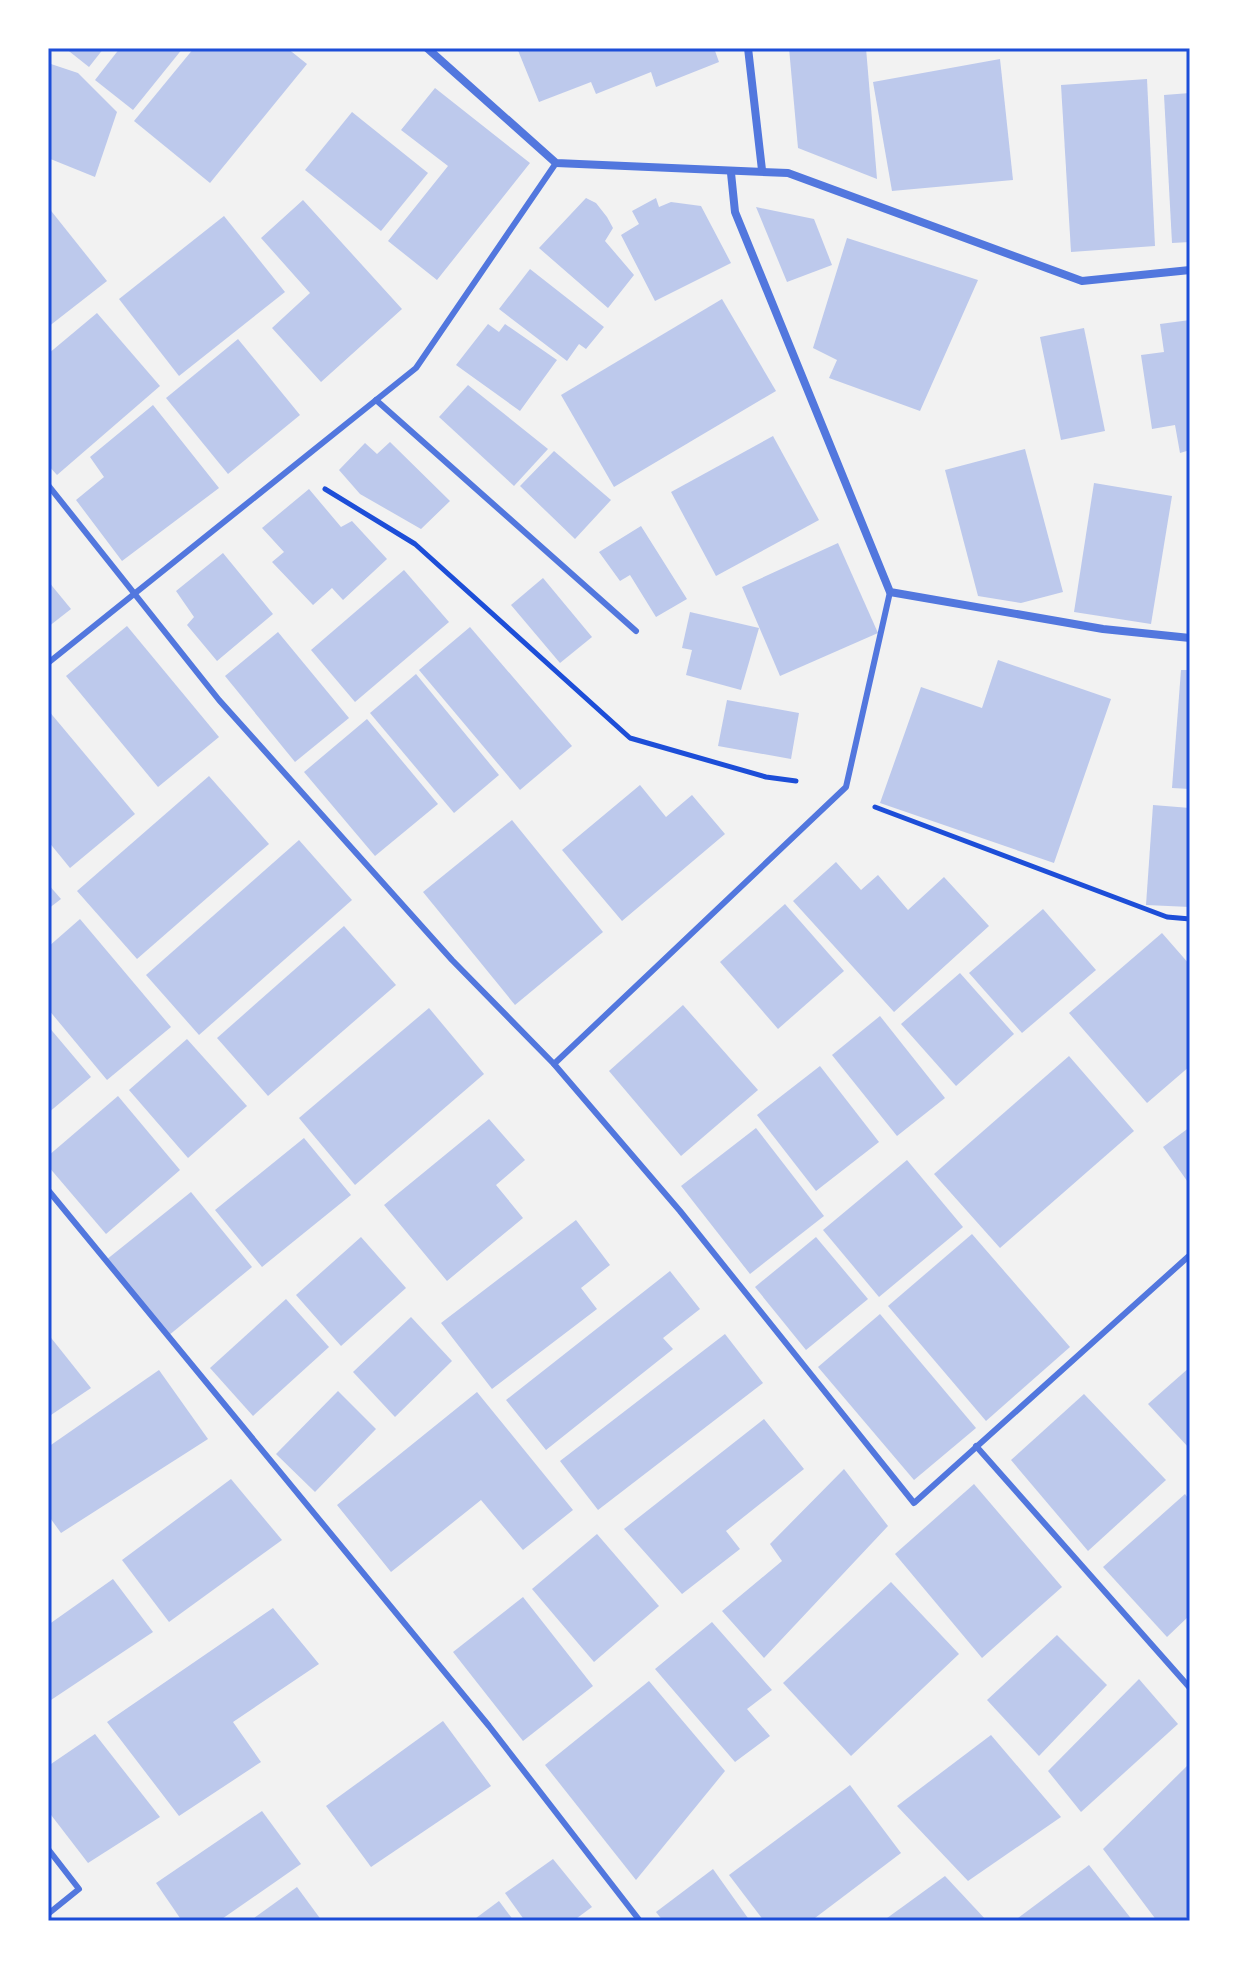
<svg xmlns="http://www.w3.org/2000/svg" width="1238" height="1969" font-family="'Work Sans',sans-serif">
  <rect width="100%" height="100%" fill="#f2f2f2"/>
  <g fill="#bdc9ec">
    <polygon points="65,48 104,48 89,67"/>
    <polygon points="120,48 183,48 133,110 95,80"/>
    <polygon points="194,48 287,48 307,64 210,183 134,121"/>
    <polygon points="517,48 714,48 719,62 656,87 651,72 596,94 591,82 539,102"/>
    <polygon points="789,48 866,48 877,179 798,148"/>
    <polygon points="1000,59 1013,180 892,191 873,82"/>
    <polygon points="48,63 78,73 117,112 95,177 48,158"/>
    <polygon points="1147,79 1155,246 1071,252 1061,85"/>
    <polygon points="435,88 530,163 437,280 388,241 448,166 401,130"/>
    <polygon points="1190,93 1190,242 1172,243 1164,95"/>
    <polygon points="352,112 428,173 381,231 305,170"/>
    <polygon points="586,198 596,203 607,217 613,228 605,241 634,275 608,308 539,248"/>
    <polygon points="656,198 659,207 671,202 701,206 731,263 655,301 621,235 639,224 632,211"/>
    <polygon points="303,200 402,309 321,382 272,328 310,293 261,238"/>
    <polygon points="48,207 107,281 48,327"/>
    <polygon points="756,207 814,219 832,265 787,282"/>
    <polygon points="224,216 285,292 179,376 119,299"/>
    <polygon points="847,238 978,280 920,411 829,378 837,360 813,348"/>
    <polygon points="530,269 604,327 586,349 579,344 567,361 499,309"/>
    <polygon points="722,299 776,391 614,487 561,395"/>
    <polygon points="97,313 160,386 57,475 48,465 48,354"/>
    <polygon points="1190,320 1190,450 1180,453 1175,425 1152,429 1141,355 1164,352 1160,324"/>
    <polygon points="488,324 499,332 505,324 557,360 520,411 456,365"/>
    <polygon points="1084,328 1105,431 1061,440 1040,337"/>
    <polygon points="238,339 300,415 228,474 166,398"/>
    <polygon points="468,385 548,449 514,486 439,417"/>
    <polygon points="153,405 219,488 122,561 76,500 104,477 90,457"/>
    <polygon points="773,436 819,520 716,576 671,492"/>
    <polygon points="390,442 450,501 421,529 360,494 339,470 365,443 377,454"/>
    <polygon points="1025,449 1063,592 1021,603 978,596 945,470"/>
    <polygon points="554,451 611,500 575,539 520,486"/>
    <polygon points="1094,483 1172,496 1151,624 1074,612"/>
    <polygon points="309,489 341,527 352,521 387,559 343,600 332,588 313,605 272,562 284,552 262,528"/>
    <polygon points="641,526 687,599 656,617 630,575 620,581 599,552"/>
    <polygon points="838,543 878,633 780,676 742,587"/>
    <polygon points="223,553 273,614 217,661 187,625 194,617 176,591"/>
    <polygon points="404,570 449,622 355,702 311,650"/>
    <polygon points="543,578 592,637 560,663 511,605"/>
    <polygon points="48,581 71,609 48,627"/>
    <polygon points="690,612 759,628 741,690 686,675 692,650 682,648"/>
    <polygon points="127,626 219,737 158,787 66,676"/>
    <polygon points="470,627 572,746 520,790 419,670"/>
    <polygon points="278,632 349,718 295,762 225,676"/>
    <polygon points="998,660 1111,699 1054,863 880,803 921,687 982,708"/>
    <polygon points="1181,670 1190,670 1190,789 1172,788"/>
    <polygon points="416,674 499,775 454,813 370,713"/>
    <polygon points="727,700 799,713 791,759 718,746"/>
    <polygon points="48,710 135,814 70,868 48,841"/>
    <polygon points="367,719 438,804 375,856 304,772"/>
    <polygon points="209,776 269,844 137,959 77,891"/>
    <polygon points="640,785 666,817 692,795 725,834 622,921 562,850"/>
    <polygon points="1153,805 1190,808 1190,907 1146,905"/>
    <polygon points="512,820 603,932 515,1005 423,892"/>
    <polygon points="299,840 352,900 199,1035 146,975"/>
    <polygon points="836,862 861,890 878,875 908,910 944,877 989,926 894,1012 793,901"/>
    <polygon points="48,884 61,899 48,909"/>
    <polygon points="785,904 844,971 778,1029 720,962"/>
    <polygon points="1043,909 1096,970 1022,1033 969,973"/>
    <polygon points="80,919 171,1027 107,1080 48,1009 48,947"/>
    <polygon points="344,926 396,985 268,1096 217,1038"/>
    <polygon points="1162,933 1190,965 1190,1066 1147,1103 1069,1013"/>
    <polygon points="960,973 1014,1034 956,1086 901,1024"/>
    <polygon points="683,1005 758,1090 681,1156 609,1071"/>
    <polygon points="429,1008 484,1074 355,1185 299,1118"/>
    <polygon points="880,1016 945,1098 897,1136 832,1055"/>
    <polygon points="48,1026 91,1077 48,1113"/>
    <polygon points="187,1039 247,1106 188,1158 129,1090"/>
    <polygon points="1069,1056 1134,1131 1000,1248 934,1174"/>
    <polygon points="820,1066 879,1142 816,1191 757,1115"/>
    <polygon points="118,1096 180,1170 106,1234 48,1166 48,1156"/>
    <polygon points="489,1119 525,1160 496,1185 523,1218 447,1281 384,1205"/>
    <polygon points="1190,1127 1190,1185 1163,1147"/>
    <polygon points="756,1128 824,1216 750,1274 681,1186"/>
    <polygon points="304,1138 351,1195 262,1267 215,1210"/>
    <polygon points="907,1160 963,1227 879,1297 823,1230"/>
    <polygon points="191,1192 252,1267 168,1336 106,1260"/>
    <polygon points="576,1220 610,1265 581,1288 597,1309 492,1389 441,1323"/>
    <polygon points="972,1234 1070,1347 986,1421 888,1306"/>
    <polygon points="361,1237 406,1288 341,1346 296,1295"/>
    <polygon points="816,1237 868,1299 806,1350 755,1287"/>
    <polygon points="670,1271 700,1309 663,1338 673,1349 546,1450 506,1400"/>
    <polygon points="286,1299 329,1347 253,1416 210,1368"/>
    <polygon points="880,1314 976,1428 914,1480 818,1367"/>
    <polygon points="411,1317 452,1361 395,1417 353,1372"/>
    <polygon points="48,1334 91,1388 48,1417"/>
    <polygon points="725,1334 763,1383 598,1510 560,1461"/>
    <polygon points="1190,1367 1190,1449 1148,1404"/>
    <polygon points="159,1370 208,1439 61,1533 48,1515 48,1447"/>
    <polygon points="338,1391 376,1429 315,1492 276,1454"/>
    <polygon points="477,1392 573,1510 523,1550 481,1500 391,1572 337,1505"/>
    <polygon points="1084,1394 1166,1480 1088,1551 1011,1460"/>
    <polygon points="764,1419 804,1469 726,1531 740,1549 682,1594 624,1529"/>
    <polygon points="844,1469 888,1526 764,1658 722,1611 782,1561 770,1544"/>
    <polygon points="231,1479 282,1540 169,1622 122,1560"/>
    <polygon points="974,1484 1062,1587 982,1658 895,1554"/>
    <polygon points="1185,1494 1190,1501 1190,1615 1167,1637 1103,1567"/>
    <polygon points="597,1534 659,1606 594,1662 532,1589"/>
    <polygon points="113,1579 153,1632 48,1702 48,1625"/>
    <polygon points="891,1582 959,1654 851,1756 783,1683"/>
    <polygon points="523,1597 593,1686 523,1741 453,1652"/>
    <polygon points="273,1608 319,1664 233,1722 261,1762 179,1816 107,1722"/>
    <polygon points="712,1622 772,1690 747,1709 770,1736 735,1762 655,1669"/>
    <polygon points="1057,1635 1107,1685 1039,1756 987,1700"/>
    <polygon points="1139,1679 1178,1724 1081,1812 1048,1771"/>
    <polygon points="649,1681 725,1771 636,1880 545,1765"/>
    <polygon points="443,1721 491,1786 371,1867 326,1806"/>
    <polygon points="95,1734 160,1817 88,1863 48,1811 48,1766"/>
    <polygon points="991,1735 1061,1817 968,1881 897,1806"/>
    <polygon points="1190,1763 1190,1914 1182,1921 1157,1921 1103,1849"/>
    <polygon points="850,1785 901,1853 811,1921 764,1921 729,1875"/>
    <polygon points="262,1811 301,1864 219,1921 182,1921 156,1883"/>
    <polygon points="553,1859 592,1907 573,1921 525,1921 505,1893"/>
    <polygon points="1089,1865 1133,1921 1014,1921"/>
    <polygon points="713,1869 750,1921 663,1921 656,1912"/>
    <polygon points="945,1876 987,1921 883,1921"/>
    <polygon points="297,1887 322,1921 250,1921"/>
    <polygon points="499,1901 514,1921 472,1921"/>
  </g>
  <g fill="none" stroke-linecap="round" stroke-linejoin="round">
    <g stroke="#1d4ed8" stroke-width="5">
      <polyline points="325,489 415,544 630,738 766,777 796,781"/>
      <polyline points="875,807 1167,917 1190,919"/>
    </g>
    <g stroke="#5277de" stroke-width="6">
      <polyline points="376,400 636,631"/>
      <polyline points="48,485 219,700 452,960 554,1064 680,1211 914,1503 1190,1255"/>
      <polyline points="48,663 416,368 556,163"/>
      <polyline points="554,1064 846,787 890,592"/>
      <polyline points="48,1190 489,1726 640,1921"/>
      <polyline points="976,1446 1190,1688"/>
      <polyline points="48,1849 79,1889 48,1914"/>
    </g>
    <g stroke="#5277de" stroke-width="8">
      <polyline points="427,48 556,163 788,173 1082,281 1190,270"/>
      <polyline points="748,48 762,170"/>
      <polyline points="731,173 735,212 890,592 1103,629 1190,638"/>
    </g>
  </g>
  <rect width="1238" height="1969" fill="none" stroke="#ffffff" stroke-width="100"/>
  <rect x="50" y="50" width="1138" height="1869" fill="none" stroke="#1d4ed8" stroke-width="3"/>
</svg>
